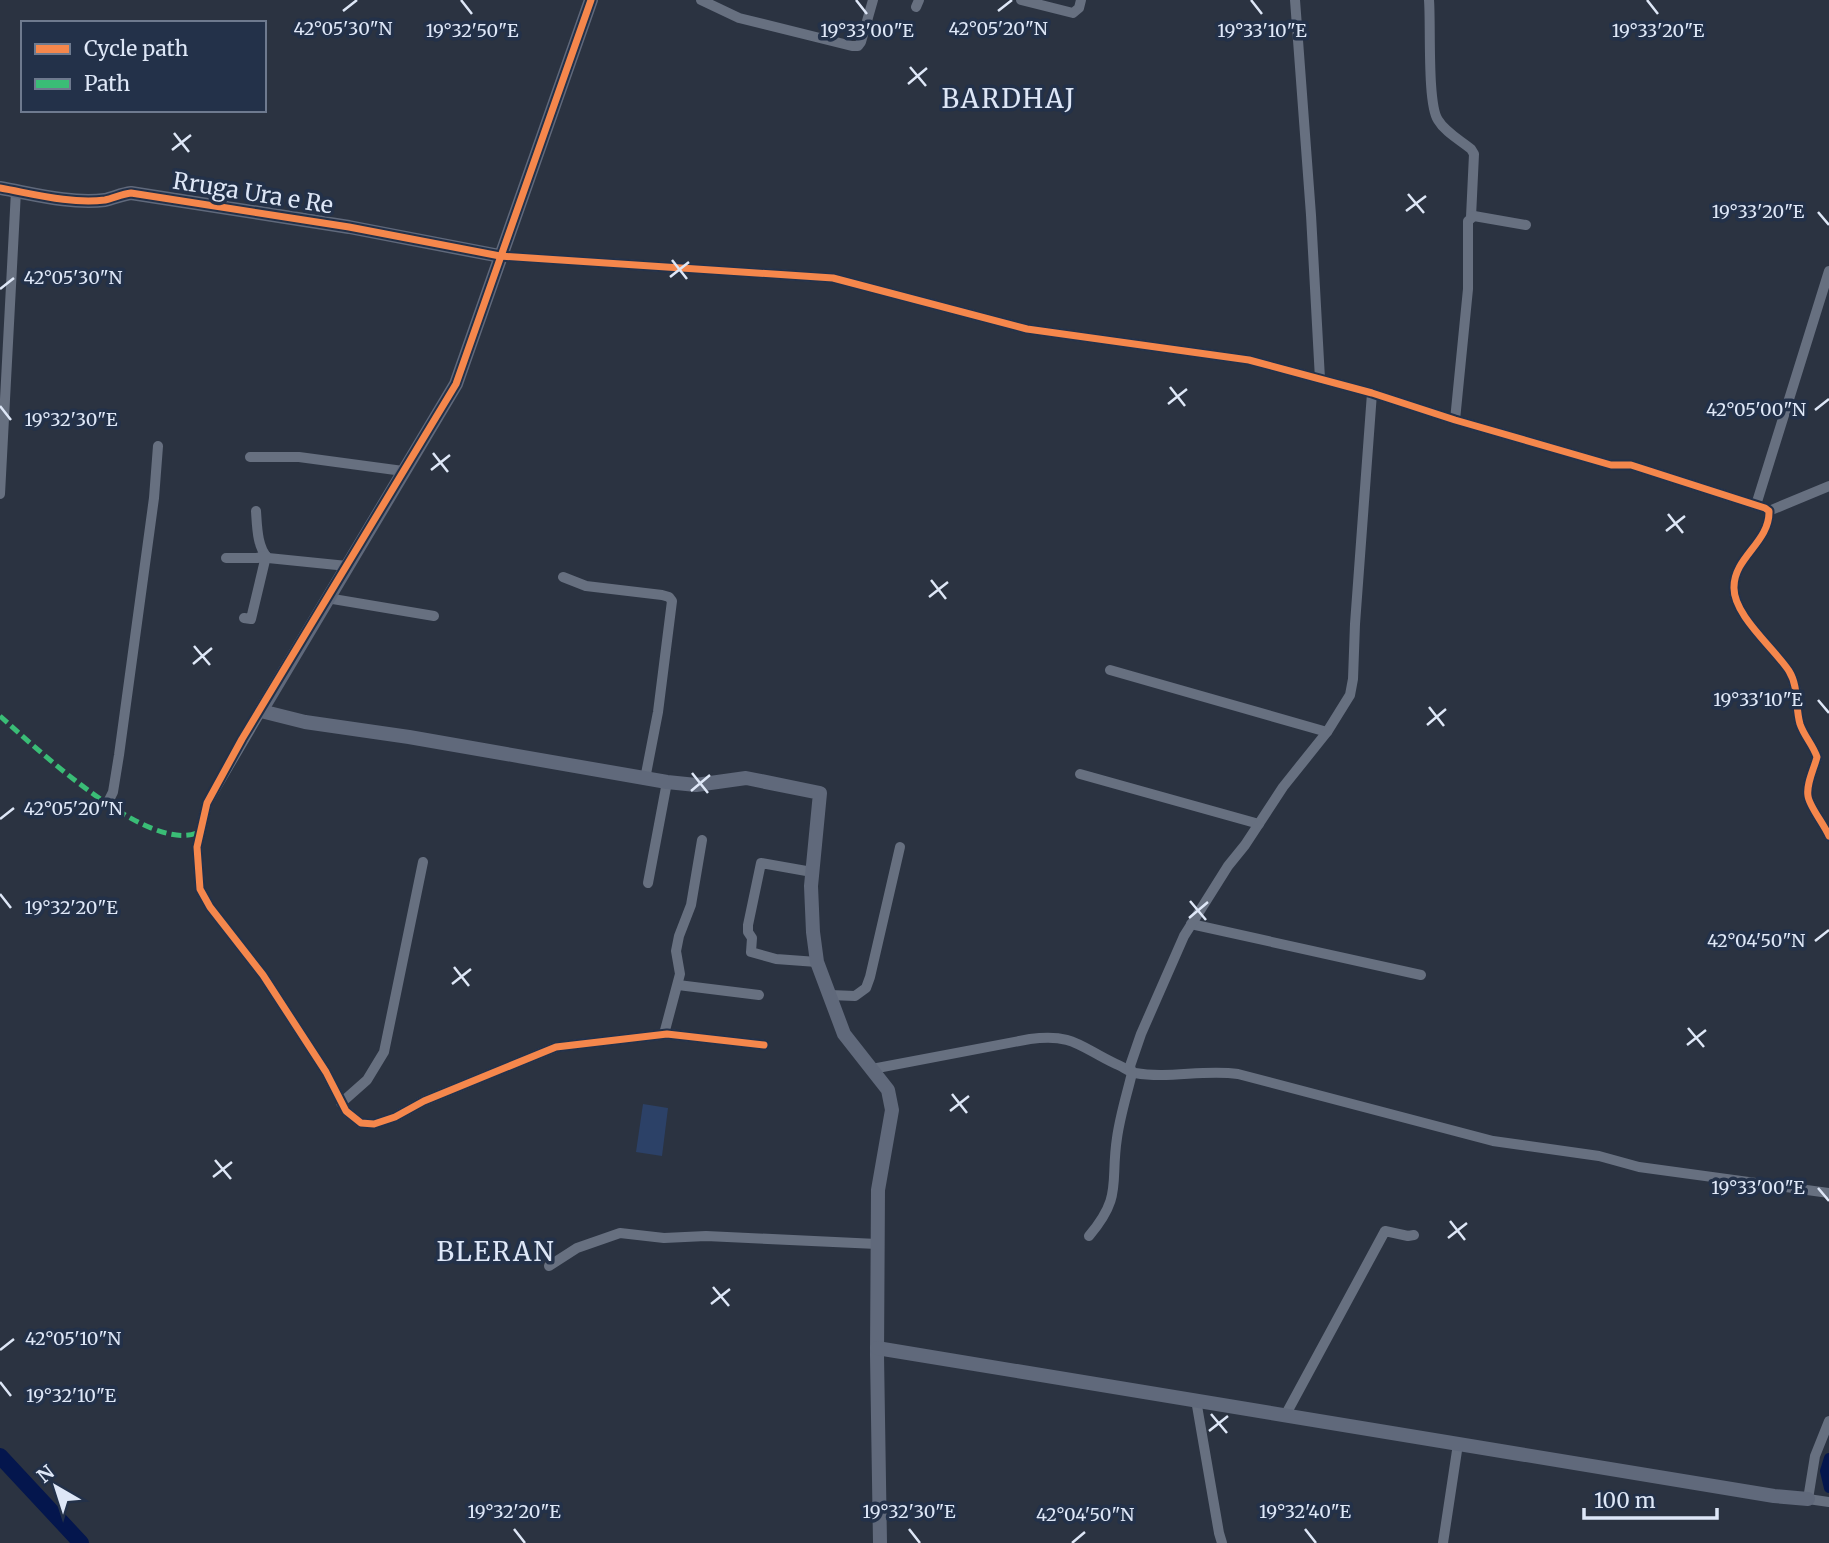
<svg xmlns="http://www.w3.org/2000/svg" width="1829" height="1543" font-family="Merriweather,serif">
  <rect width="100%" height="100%" fill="#2b3341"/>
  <polygon fill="#2c4167" points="643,1104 668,1108 662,1156 636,1152"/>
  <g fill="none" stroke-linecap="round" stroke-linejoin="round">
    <polyline stroke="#04164d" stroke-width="10" points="1829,1458 1825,1471 1829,1488"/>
    <polyline stroke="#04164d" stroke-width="16" points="0,1456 81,1543"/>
    <g stroke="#677080" stroke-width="10">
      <polyline points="701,0 739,18 852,46 858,46 861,42 873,0"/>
      <polyline points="1021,0 1073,13 1079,8 1081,0"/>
      <polyline points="1295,0 1311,215 1320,379"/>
      <path d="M1429,0C1431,24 1427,104 1438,120C1445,132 1460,140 1471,149L1474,154L1471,217"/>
      <polyline points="916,7 919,0"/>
      <path d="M500,256L833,278L1027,329L1249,360L1372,393L1455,420L1611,465H1631L1765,508L1769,511C1770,542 1734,557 1734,587C1733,615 1774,648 1789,671C1799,687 1795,707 1800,724C1804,736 1813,745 1817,757C1814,769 1806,784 1808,796C1809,806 1824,824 1829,836"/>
      <polyline points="1455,420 1468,289 1468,221 1474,216 1526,225"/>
      <polyline points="250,457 299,457 403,471"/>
      <polyline points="0,494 16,191"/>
      <polyline points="1756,505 1829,271"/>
      <path d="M256,511C257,525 257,548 268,558L347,566"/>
      <polyline points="1769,511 1829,486"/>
      <polyline points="226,558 257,558 266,556 251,619 244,618"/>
      <polyline points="563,577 586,586 662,595 669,597 672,601 658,712 645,779"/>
      <polyline points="327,598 434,616"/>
      <polyline points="1110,670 1327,732"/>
      <polyline points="261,711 207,803 197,847 200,889 210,907 263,975 326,1072 346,1111 361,1123 374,1124 395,1117 424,1101 556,1047 667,1034 764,1045"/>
      <polyline points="1080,774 1259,824"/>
      <polyline points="107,804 113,792 119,755 154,498 158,446"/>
      <polyline points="812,872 761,863 748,925 748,932 752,938 751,952 776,959 817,962"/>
      <polyline points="648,883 667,782"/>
      <polyline points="1191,924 1421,975"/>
      <polyline points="678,985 759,995"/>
      <polyline points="830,995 855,996 866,988 870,977 900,847"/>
      <polyline points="664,1034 680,974 676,951 679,936 691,905 702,840"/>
      <path d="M872,1069L1030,1039C1073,1033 1080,1047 1116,1064C1122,1066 1129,1072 1135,1073C1169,1079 1204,1069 1238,1074L1493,1141L1599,1156L1639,1167L1829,1193"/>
      <polyline points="341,1103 367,1080 384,1052 423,862"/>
      <path d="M1089,1236C1123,1196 1110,1183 1117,1138C1120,1116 1127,1094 1132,1073L1130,1066L1141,1034L1184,936L1228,866L1245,845L1283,787L1327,732L1350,695L1353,679L1355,624L1372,393"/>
      <polyline points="549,1266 577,1248 620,1233 664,1238 706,1236 877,1244"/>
      <polyline points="1196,1400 1219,1533 1222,1543"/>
      <polyline points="1286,1414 1385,1231 1408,1236 1414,1235"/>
      <polyline points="1829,1421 1815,1456 1808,1499 1829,1502"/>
      <polyline points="1443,1543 1458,1444"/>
    </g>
    <g stroke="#60697b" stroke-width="14">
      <polyline points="591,0 456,384 261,711 305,722 409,737 667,782 696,785 746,778 820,793 811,886 813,932 817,962 844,1034 888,1090 892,1110 878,1190 877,1355 880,1543"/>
      <path d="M0,188C34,194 70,204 105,200C114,198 122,194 131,193L349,227L500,256"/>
      <polyline points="877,1348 1774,1496 1808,1499"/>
    </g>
    <path stroke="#3abd76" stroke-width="5" stroke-dasharray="10 5" stroke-linecap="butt" d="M0,716C36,748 150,856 199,832"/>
    <defs>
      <g id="cycleway">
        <polyline points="591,0 456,384 242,739 207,803 197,847 200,889 210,907 263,975 326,1072 346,1111 361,1123 374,1124 395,1117 424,1101 556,1047 667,1034 764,1045"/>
        <path d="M0,188C34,194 70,204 105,200C114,198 122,194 131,193L349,227L500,256L833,278L1027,329L1249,360L1372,393L1455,420L1611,465H1631L1765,508L1769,511C1770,542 1734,557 1734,587C1733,615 1774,648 1789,671C1799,687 1795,707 1800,724C1804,736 1813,745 1817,757C1814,769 1806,784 1808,796C1809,806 1824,824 1829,836"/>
      </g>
    </defs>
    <use href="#cycleway" stroke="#233149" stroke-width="11"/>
    <use href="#cycleway" stroke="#f5874c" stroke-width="7"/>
  </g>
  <path fill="none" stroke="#dee7f7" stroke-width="2.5" d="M461,0L472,14M856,0L867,14M1251,0L1262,14M1647,0L1658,14M343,11L357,0M998,11L1012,0M910,67L926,86M908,84L927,68M174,133L189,152M172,150L191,135M1408,194L1424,213M1406,211L1426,196M1818,212L1829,225M672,260L687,279M670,277L689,262M0,289L14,278M1170,387L1185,406M1168,404L1187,389M0,406L11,420M1815,410L1829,399M433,453L448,472M431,470L450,455M1668,514L1683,533M1666,531L1685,516M931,580L946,599M929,597L948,582M194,646L210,665M193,664L212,648M1818,700L1829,713M1429,707L1444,726M1427,725L1446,709M692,773L708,793M691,791L710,775M0,819L14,808M0,894L11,908M1190,901L1206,920M1189,918L1208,902M1815,941L1829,930M454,967L469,986M452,984L471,969M1688,1028L1704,1047M1687,1045L1706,1030M952,1094L967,1113M950,1111L969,1096M215,1160L231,1179M213,1177L232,1162M1818,1188L1829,1201M1450,1221L1465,1240M1448,1238L1467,1223M713,1287L729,1306M711,1304L730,1289M0,1350L14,1339M0,1382L11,1396M1211,1414L1227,1433M1209,1431L1228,1416M514,1529L525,1543M909,1529L920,1543M1305,1529L1316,1543M1072,1543L1085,1532"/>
  <g text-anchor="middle" stroke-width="7" stroke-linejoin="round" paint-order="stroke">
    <g font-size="23" fill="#dee7f7" stroke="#233149">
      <text transform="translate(253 193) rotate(9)" y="8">Rruga Ura e Re</text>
    </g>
    <g font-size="26" letter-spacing="2" fill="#dee7f7" stroke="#233149">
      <text x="1009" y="108">BARDHAJ</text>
      <text x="496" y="1261">BLERAN</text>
    </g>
  </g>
  <g font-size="18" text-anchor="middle" fill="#dee7f7" stroke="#233149" stroke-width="7" stroke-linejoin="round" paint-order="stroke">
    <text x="343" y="35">42°05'30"N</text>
    <text x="998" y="35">42°05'20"N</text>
    <text x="472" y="37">19°32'50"E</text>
    <text x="867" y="37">19°33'00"E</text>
    <text x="1262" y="37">19°33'10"E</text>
    <text x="1658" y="37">19°33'20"E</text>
    <text x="1758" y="218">19°33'20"E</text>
    <text x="73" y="284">42°05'30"N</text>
    <text x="1756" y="416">42°05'00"N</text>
    <text x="71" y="426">19°32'30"E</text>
    <text x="1758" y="706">19°33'10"E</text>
    <text x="73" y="815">42°05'20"N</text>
    <text x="71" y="914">19°32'20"E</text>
    <text x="1756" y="947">42°04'50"N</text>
    <text x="1758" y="1194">19°33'00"E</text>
    <text x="73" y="1345">42°05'10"N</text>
    <text x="71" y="1402">19°32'10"E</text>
    <text x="514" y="1518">19°32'20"E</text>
    <text x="909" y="1518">19°32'30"E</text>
    <text x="1305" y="1518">19°32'40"E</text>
    <text x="1085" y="1521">42°04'50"N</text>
  </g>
  <rect x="21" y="21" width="245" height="91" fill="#233149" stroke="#6e7a8f" stroke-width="2"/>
  <rect x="35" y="44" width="35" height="10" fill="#f5874c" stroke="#6e7a8f" stroke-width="2"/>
  <text x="84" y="56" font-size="21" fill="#dee7f7">Cycle path</text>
  <rect x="35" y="79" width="35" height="10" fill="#3abd76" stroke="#6e7a8f" stroke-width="2"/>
  <text x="84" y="91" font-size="21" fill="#dee7f7">Path</text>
  <g transform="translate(56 1487) rotate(321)" stroke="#233149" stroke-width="5" paint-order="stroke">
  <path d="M0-5L12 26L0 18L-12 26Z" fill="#dee7f7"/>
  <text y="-10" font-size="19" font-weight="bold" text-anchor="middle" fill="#dee7f7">N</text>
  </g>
  <path d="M1584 1508v10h133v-10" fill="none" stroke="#dee7f7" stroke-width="3.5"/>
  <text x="1594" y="1508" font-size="21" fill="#dee7f7" stroke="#233149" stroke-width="5" paint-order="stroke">100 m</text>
</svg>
